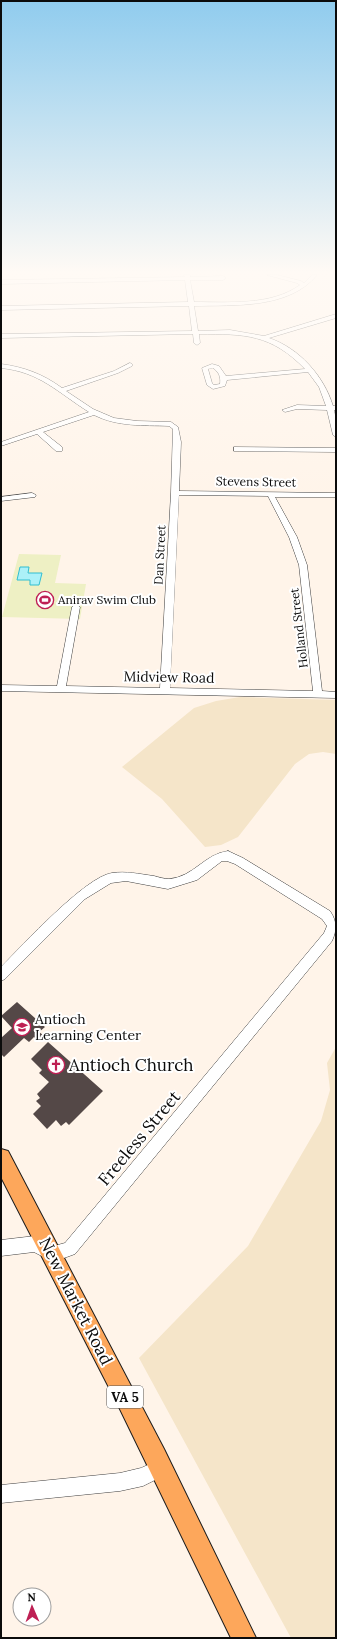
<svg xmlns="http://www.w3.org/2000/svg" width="337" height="1639" font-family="Lora,serif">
  <rect width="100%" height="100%" fill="#fff4e9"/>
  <g fill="#f5e5c9">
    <polygon points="240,697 336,700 336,754 323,752 309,754 295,764 238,837 221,845 205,847 162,799 122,767 194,708 216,701"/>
    <polygon points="336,1047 336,1638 291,1638 139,1358 248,1246 321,1121 330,1090 327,1063"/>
  </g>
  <polygon fill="#eef0c4" points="19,554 61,555 55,583 86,584 80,619 2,617"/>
  <polygon fill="#acf1f8" stroke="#31bed1" points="20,567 29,567 28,573 42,573 39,585 30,585 30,580 17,580"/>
  <g fill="#544847">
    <polygon points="17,1002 45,1027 39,1032 43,1035 38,1040 34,1037 29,1042 24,1038 4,1057 1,1054 1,1038 12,1028 1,1016"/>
    <polygon points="48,1042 103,1091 69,1125 66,1122 61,1126 56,1120 47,1129 33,1114 41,1106 36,1101 40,1098 37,1094 49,1082 39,1073 42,1070 31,1059"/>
  </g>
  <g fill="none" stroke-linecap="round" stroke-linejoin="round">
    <defs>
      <g id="minor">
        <path d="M184,275H190V277L223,276L226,278L223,280H190L194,302C228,302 271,306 300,285L297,283L267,275H277L301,281L304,283L312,275H317C289,309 235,305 194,306L198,331L230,330L264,336L336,314V318L269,338C299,348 324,376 333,406H336V410H334L336,420V437L333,435L327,410L297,409L285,412L282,410L297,405L326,406L319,387L308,372L227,380L225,386L213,389L207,385L202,368L212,364L219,366L226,376L305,369C271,334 245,334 199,334L200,343L197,345L194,343L193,334L1,338V334L192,331L189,306L1,310V306L188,302L185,280L1,284V280L185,277ZM213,368C219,372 221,377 220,384L214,385L212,383L208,369Z"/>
        <path d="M130,363L132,364V366L118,373L66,391L93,409L114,418L137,421L171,422L178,427L181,442L179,491L336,493V497H275L297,537L307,565L322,691L336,692V698L1,691V685L57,686L72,607L76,604L80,607L66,686L160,688L171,493L173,429L169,426C143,425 118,427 94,415L43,432L62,447V451H56L37,434L1,446V442L89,412C57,392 40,372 1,368V364C24,367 43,374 62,388L114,371ZM179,495L268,496L289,537L299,565L313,691L170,688Z"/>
        <polygon points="234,447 336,448 336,452 237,451 234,451"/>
        <polygon points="32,493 36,495 35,497 1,501 1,497"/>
        <path d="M228,851L243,858L330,911C337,921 337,930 332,941L75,1254L53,1262L34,1252L1,1256V1240L35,1236L54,1246L65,1243L324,933L327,926L322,919L235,864L227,861H222L197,880L168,889L126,881L111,883L85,899L5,979L1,981V967C23,945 85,877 112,873C126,871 139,874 154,876C158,877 164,879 169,879C194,877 204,854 228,851Z"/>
        <polygon points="161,1459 167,1462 170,1468 167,1474 143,1486 120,1491 1,1503 1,1485 120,1473 141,1468"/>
      </g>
      <polygon id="major" points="1,1149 8,1151 164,1449 256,1638 231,1638 118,1405 1,1177"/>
    </defs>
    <use href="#minor" stroke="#3e3e3e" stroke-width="1"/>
    <use href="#major" stroke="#1c1c1c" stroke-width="2"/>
    <use href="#minor" fill="#fff" fill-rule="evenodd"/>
    <use href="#major" fill="#fda75b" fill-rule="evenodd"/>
  </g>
  <linearGradient id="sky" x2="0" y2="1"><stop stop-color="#90ccee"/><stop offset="0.54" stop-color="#fffaf5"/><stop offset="1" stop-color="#fffaf5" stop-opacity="0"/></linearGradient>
  <rect width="337" height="505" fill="url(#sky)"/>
  <defs>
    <symbol id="stadium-ring" viewBox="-11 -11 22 22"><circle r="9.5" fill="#fff" stroke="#be2054" stroke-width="1.5"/><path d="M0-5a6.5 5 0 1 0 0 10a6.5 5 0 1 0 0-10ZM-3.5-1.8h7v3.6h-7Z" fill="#be2054"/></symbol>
    <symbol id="school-ring" viewBox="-11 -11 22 22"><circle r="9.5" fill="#fff" stroke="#be2054" stroke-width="1.5"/><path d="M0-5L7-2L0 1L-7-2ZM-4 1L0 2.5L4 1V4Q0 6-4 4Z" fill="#be2054"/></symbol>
    <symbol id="church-ring" viewBox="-11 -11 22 22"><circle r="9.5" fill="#fff" stroke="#be2054" stroke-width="1.5"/><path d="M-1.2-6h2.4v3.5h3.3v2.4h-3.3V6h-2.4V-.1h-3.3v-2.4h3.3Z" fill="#be2054"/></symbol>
  </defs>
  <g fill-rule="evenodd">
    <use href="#stadium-ring" x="35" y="590" width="20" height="20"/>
    <use href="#school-ring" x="12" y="1017" width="20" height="20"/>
    <use href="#church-ring" x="46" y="1055" width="20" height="20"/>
  </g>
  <g text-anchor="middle" stroke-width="4" stroke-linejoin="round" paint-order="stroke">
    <g font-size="12" fill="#0b0b0b" stroke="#fff">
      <text transform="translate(256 482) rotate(1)" y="4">Stevens Street</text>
      <text transform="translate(160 555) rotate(-87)" y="4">Dan Street</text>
      <text transform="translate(299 628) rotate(-97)" y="4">Holland Street</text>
    </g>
    <g font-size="12" fill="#0b0b0b" stroke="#fff" text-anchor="start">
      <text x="58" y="604">Anirav Swim Club</text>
    </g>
    <rect fill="#fff" stroke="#545454" stroke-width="1" x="107" y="1386" width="36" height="22" rx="3"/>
    <g font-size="13" font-weight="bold" fill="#0b0b0b">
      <text x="125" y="1402">VA 5</text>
    </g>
    <g font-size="14" fill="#0b0b0b" stroke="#fff">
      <text transform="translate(169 677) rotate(1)" y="5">Midview Road</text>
    </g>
    <g font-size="14" fill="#0b0b0b" stroke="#fff" text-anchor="start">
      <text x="35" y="1024">Antioch<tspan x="35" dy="16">Learning Center</tspan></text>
    </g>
    <g font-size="17" fill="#0b0b0b" stroke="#fff" text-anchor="start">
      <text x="69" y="1071">Antioch Church</text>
    </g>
    <g font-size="17" fill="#0b0b0b" stroke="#fff">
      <text transform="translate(139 1138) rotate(-50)" y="6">Freeless Street</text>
      <text transform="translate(76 1301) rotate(63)" y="6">New Market Road</text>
    </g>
  </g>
  <rect width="337" height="1639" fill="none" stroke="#0b0b0b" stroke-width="4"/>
  <g transform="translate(32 1607) rotate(358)"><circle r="19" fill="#ffffff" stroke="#9d9d9d"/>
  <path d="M0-3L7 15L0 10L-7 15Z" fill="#be2054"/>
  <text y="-6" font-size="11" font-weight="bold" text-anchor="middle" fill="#0b0b0b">N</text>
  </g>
</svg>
